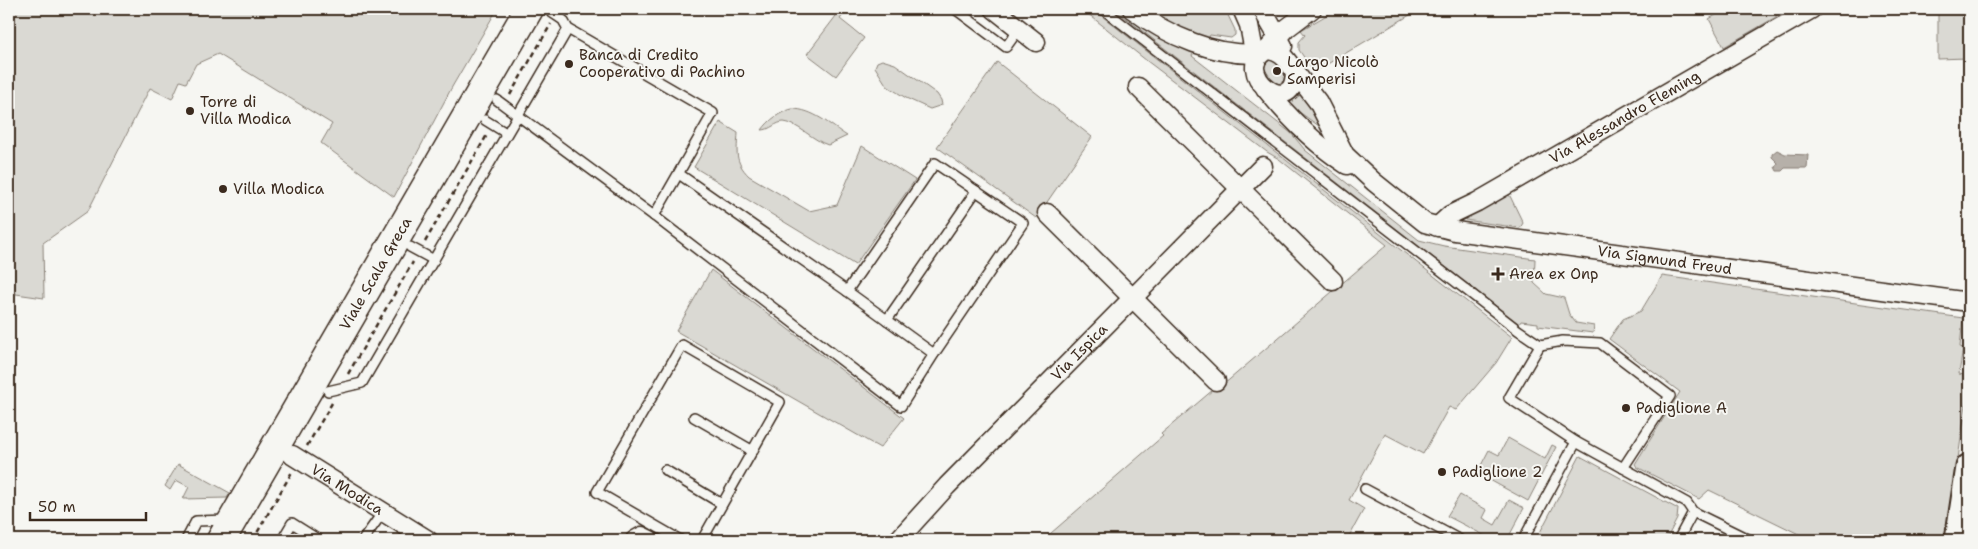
<svg xmlns="http://www.w3.org/2000/svg" width="1978" height="549" font-family="'Shantell Sans',sans-serif">
  <rect width="100%" height="100%" fill="#f6f6f2"/>
  <filter id="ink" filterUnits="userSpaceOnUse"><feTurbulence type="fractalNoise" baseFrequency=".02" numOctaves="2"/><feDisplacementMap in="SourceGraphic" scale="10" xChannelSelector="R" yChannelSelector="G"/><feConvolveMatrix kernelMatrix="1 2 1 2 8 2 1 2 1" color-interpolation-filters="sRGB"/></filter>
  <g filter="url(#ink)">
    <g fill="#dad9d3" stroke="#8a8278">
      <polygon points="9,9 491,9 496,11 452,87 394,197 321,143 332,124 218,54 196,64 186,83 180,81 172,99 150,88 88,211 43,243 44,298 9,293"/>
      <polygon points="826,9 844,9 846,11 840,19 864,38 836,76 807,54 836,16"/>
      <polygon points="1082,9 1093,9 1512,337 1496,363 1456,410 1449,407 1423,454 1385,434 1349,500 1364,509 1347,540 1043,540 1163,436 1161,434 1214,389 1216,391 1387,245 1279,159 1267,152 1147,61"/>
      <polygon points="1114,9 1123,9 1160,38 1164,36 1196,49 1192,56 1291,133 1305,150 1419,240 1444,246 1535,259 1534,283 1546,294 1564,298 1569,314 1576,323 1594,326 1593,333 1538,326 1538,323 1521,321 1519,324"/>
      <polygon points="1142,9 1225,9 1235,30 1235,35 1231,38 1210,35 1208,39 1187,32"/>
      <polygon points="1337,9 1420,9 1314,72 1299,50 1299,42 1305,35 1301,30"/>
      <polygon points="1726,9 1778,9 1776,17 1724,47 1709,19"/>
      <polygon points="1938,9 1965,9 1967,58 1938,59"/>
      <path d="M1269,59C1278,61 1286,68 1286,79L1279,84H1274L1263,66Z"/>
      <polygon points="882,60 895,64 937,94 941,100 942,105 930,109 906,98 887,86 875,67 877,62"/>
      <polygon points="997,62 1092,137 1036,218 937,147"/>
      <polygon points="1300,95 1303,96 1320,124 1319,126 1292,107 1290,103"/>
      <path d="M792,109C813,109 830,125 847,136L828,145C814,141 797,123 784,122C776,122 770,130 762,130C769,120 780,112 792,109Z"/>
      <path d="M720,122L738,133C737,152 734,161 749,176L809,211L837,205L862,146L915,180L855,265L694,167Z"/>
      <polygon points="1506,194 1510,196 1523,223 1520,228 1465,220 1465,218"/>
      <polygon points="711,270 904,418 880,448 676,331"/>
      <polygon points="1662,276 1963,318 1960,347 1963,348 1959,374 1969,376 1969,384 1946,540 1811,540 1709,490 1699,499 1637,467 1635,464 1680,392 1609,339 1623,319 1641,311"/>
      <polygon points="1508,438 1545,459 1552,445 1556,447 1528,501 1477,473 1489,450 1499,455"/>
      <polygon points="1580,456 1678,509 1677,519 1666,540 1536,540"/>
      <polygon points="178,464 230,493 227,498 183,499 189,487 176,480 170,490 165,486"/>
      <polygon points="1460,495 1487,510 1483,518 1495,525 1509,500 1524,508 1507,540 1493,540 1447,516"/>
    </g>
    <polygon fill="#b6b0a9" stroke="#857a71" points="1777,150 1785,154 1808,155 1807,168 1785,168 1782,171 1777,171 1775,167 1778,163 1772,157 1772,154"/>
    <g fill="none" stroke-linecap="round" stroke-linejoin="round">
      <defs>
        <g id="lane">
          <polyline points="955,9 1006,47 1019,29"/>
          <polyline points="1103,9 1518,330 1540,345 1509,398 1576,442"/>
          <polyline points="548,10 563,20 568,29 713,113 654,216"/>
          <polyline points="497,100 654,216 901,406 934,354 847,291 679,174"/>
          <polyline points="485,120 506,133"/>
          <polyline points="410,247 434,260"/>
          <polyline points="847,291 935,163 1023,223 934,354"/>
          <polyline points="887,320 976,191"/>
          <polyline points="1540,345 1563,341 1600,343 1670,396 1623,468"/>
          <polyline points="328,391 362,383 568,29"/>
          <polyline points="694,417 753,451"/>
          <polyline points="665,470 722,504"/>
          <polyline points="1365,489 1460,540"/>
          <polyline points="186,540 196,521 228,520"/>
          <polyline points="282,540 292,523 319,540"/>
          <polyline points="363,540 383,512"/>
          <polyline points="680,540 597,492 682,345 780,402 702,540"/>
          <polyline points="1523,540 1576,442 1687,503 1693,512 1750,540"/>
          <polyline points="1678,540 1693,512"/>
        </g>
        <g id="street">
          <polyline points="994,9 1036,42"/>
          <path d="M1132,9C1166,35 1218,58 1261,53"/>
          <polyline points="1242,9 1249,25 1256,62"/>
          <polyline points="1262,9 1283,46"/>
          <path d="M1267,50C1282,51 1287,60 1295,72C1293,124 1229,69 1267,50Z"/>
          <polyline points="1267,50 1287,28 1312,9"/>
          <path id="s1" d="M1295,72L1318,102L1345,155L1374,182L1425,223L1455,231L1969,302"/>
          <polyline points="1138,87 1333,281"/>
          <path d="M1265,88C1288,117 1315,144 1347,165"/>
          <polyline points="1047,213 1216,381"/>
          <path id="s2" d="M1437,227L1450,215L1477,202L1812,9"/>
          <path id="s3" d="M292,455L428,540"/>
          <polyline points="635,540 642,536 650,540"/>
          <path id="s4" d="M898,540L947,486L1263,166"/>
        </g>
        <polyline id="secondary" points="1958,540 1969,467"/>
        <g id="primary">
          <path id="s5" d="M221,540L529,9"/>
        </g>
      </defs>
      <use href="#lane" stroke="#3b2a1e" stroke-width="12"/>
      <use href="#street" stroke="#3b2a1e" stroke-width="21"/>
      <use href="#secondary" stroke="#3b2a1e" stroke-width="29"/>
      <use href="#primary" stroke="#3b2a1e" stroke-width="31"/>
      <g stroke="#3b2a1e" stroke-width="2.5" stroke-dasharray="5 4" stroke-linecap="butt">
        <polyline points="510,95 551,24"/>
        <polyline points="425,242 487,135"/>
        <polyline points="348,374 413,262"/>
        <polyline points="307,446 332,403"/>
        <polyline points="253,540 292,472"/>
      </g>
      <use href="#lane" stroke="#f6f6f2" stroke-width="9"/>
      <use href="#street" stroke="#f6f6f2" stroke-width="18"/>
      <use href="#secondary" stroke="#f6f6f2" stroke-width="25"/>
      <use href="#primary" stroke="#f6f6f2" stroke-width="28"/>
    </g>
  </g>
  <g fill="#3b2a1e" stroke="#f6f6f2" stroke-width="2">
    <circle cx="569" cy="64" r="5"/>
    <circle cx="1277" cy="71" r="5"/>
    <circle cx="190" cy="111" r="5"/>
    <circle cx="223" cy="189" r="5"/>
    <path d="M1495.5 266.5h5v5h5v5h-5v5h-5v-5h-5v-5h5z"/>
    <circle cx="1626" cy="408" r="5"/>
    <circle cx="1442" cy="472" r="5"/>
  </g>
  <g text-anchor="middle" stroke-width="4" stroke-linejoin="round" paint-order="stroke">
    <g font-size="15" fill="#3b2a1e" stroke="#f6f6f2" text-anchor="start">
      <text x="579" y="60">Banca di Credito<tspan x="579" dy="17">Cooperativo di Pachino</tspan></text>
      <text x="1287" y="67">Largo Nicolò<tspan x="1287" dy="17">Samperisi</tspan></text>
      <text x="200" y="107">Torre di<tspan x="200" dy="17">Villa Modica</tspan></text>
      <text x="233" y="194">Villa Modica</text>
      <text x="1509" y="279">Area ex Onp</text>
      <text x="1636" y="413">Padiglione A</text>
      <text x="1452" y="477">Padiglione 2</text>
    </g>
    <g font-size="15" fill="#3b2a1e" stroke="#f6f6f2">
      <text dy="5" stroke="none"><textPath href="#s2" startOffset="218">Via Alessandro Fleming</textPath></text>
      <text dy="5" stroke="none"><textPath href="#s1" startOffset="445">Via Sigmund Freud</textPath></text>
      <text dy="5" stroke="none"><textPath href="#s5" startOffset="308">Viale Scala Greca</textPath></text>
      <text dy="5" stroke="none"><textPath href="#s4" startOffset="261">Via Ispica</textPath></text>
      <text dy="5" stroke="none"><textPath href="#s3" startOffset="65">Via Modica</textPath></text>
    </g>
  </g>
  <rect width="1978" height="549" fill="none" stroke="#f6f6f2" stroke-width="30"/>
  <rect x="15" y="15" width="1948" height="519" fill="none" stroke="#3b2a1e" stroke-width="2" filter="url(#ink)"/>
  <path d="M30 512v8h116v-8" fill="none" stroke="#3b2a1e" stroke-width="2.5"/>
  <text x="38" y="512" font-size="15" fill="#3b2a1e" stroke="#f6f6f2" stroke-width="4" paint-order="stroke">50 m</text>
</svg>
